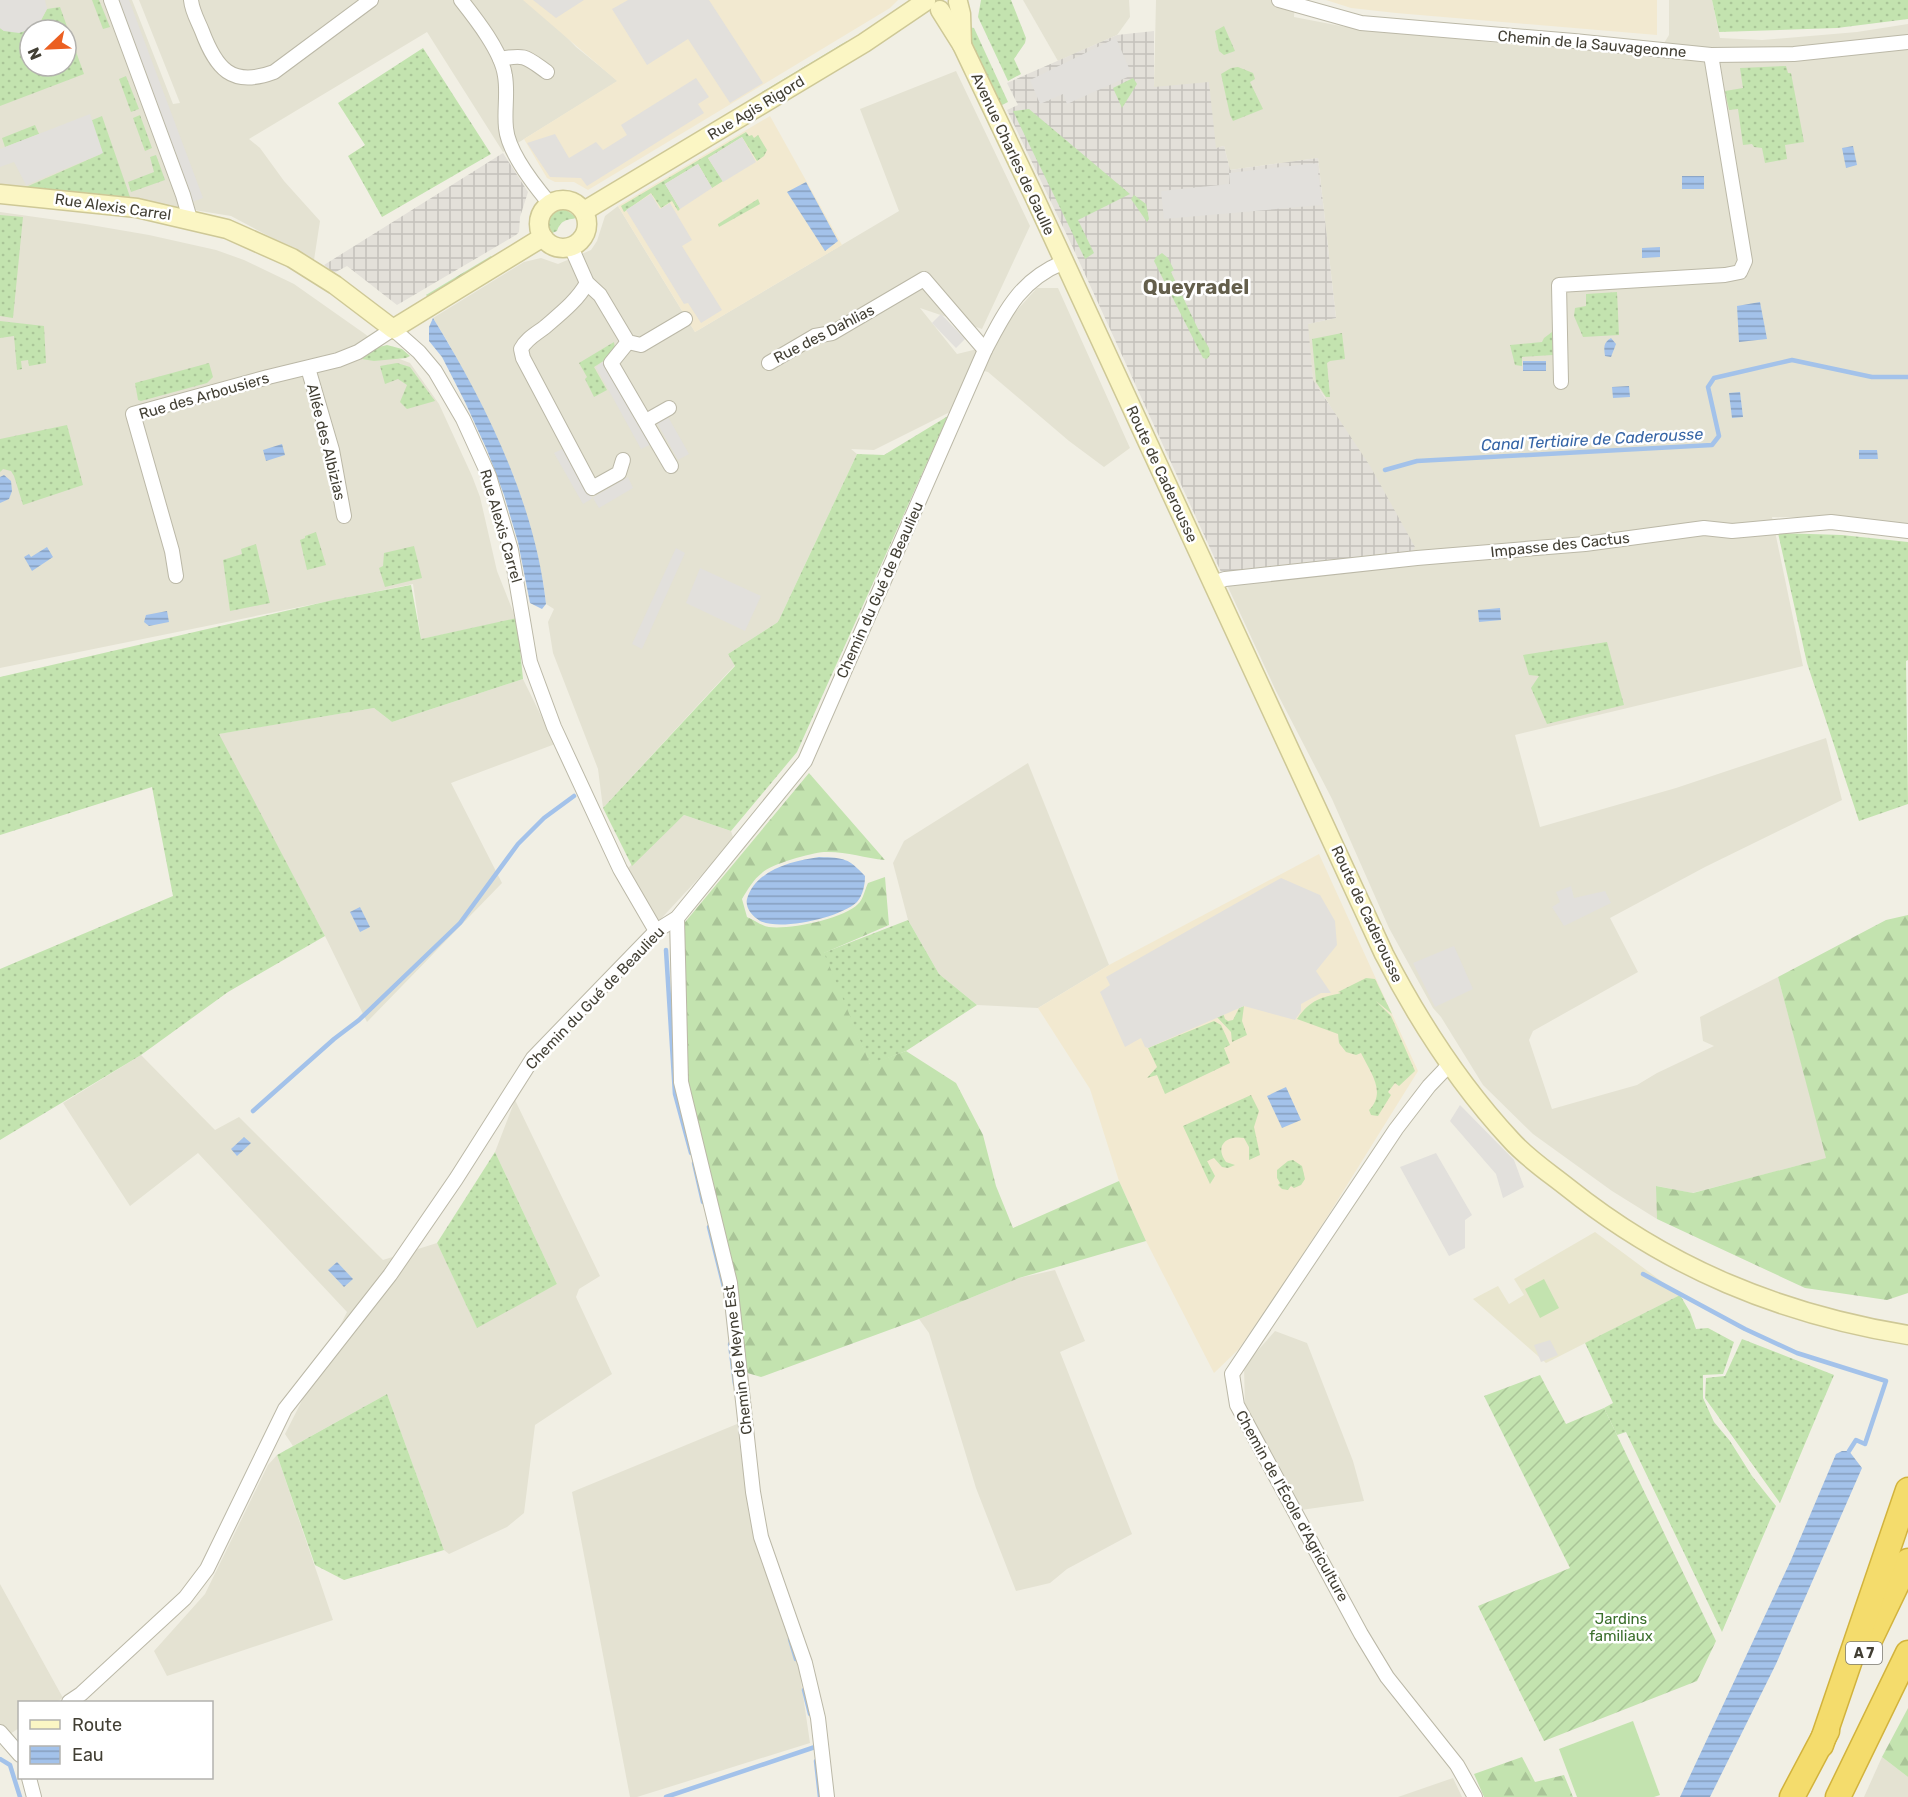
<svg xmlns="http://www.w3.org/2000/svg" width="1908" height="1797" font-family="Rubik,sans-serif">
  <defs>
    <pattern id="industrial-grid" width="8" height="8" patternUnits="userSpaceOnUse" patternTransform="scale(1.5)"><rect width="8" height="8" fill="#e3e0d9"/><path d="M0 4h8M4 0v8" fill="none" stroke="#c4c1bb"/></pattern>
    <pattern id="grass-dots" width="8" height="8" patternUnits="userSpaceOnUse" patternTransform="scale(1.5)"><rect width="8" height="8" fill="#c3e3af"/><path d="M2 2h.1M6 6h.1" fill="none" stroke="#a9c497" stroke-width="1.8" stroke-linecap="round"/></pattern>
    <pattern id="forest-firs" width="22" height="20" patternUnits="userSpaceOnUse" patternTransform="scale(1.5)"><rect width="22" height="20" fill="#c3e3af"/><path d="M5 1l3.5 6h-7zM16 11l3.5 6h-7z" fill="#a9c497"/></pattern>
    <pattern id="garden-furrows" width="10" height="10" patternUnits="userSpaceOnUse" patternTransform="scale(1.5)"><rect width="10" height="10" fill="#c3e3af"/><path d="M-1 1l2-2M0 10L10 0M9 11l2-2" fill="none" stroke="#a9c497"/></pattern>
    <pattern id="water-rules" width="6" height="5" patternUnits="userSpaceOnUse" patternTransform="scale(1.5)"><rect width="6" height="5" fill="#a3c2ea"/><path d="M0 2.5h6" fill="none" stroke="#869fbe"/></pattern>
  </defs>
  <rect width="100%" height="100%" fill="#f1efe4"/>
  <g fill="#e4e2d2" fill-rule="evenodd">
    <path d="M0,0H132L173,104L180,103L139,0H531L576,47L618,81L503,152L427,32L249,139L260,148L284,181L320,221L314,260L231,216L126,199L0,189ZM30,30H66V66H30Z"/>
    <polygon points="1023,0 1129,0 1130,17 1117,35 1058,61"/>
    <polygon points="1156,0 1295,0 1294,17 1346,27 1526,46 1603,50 1655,58 1669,35 1669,0 1712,0 1720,38 1762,40 1857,32 1908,24 1908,527 1829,518 1772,517 1803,666 1515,735 1540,827 1676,788 1826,738 1842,800 1705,867 1610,918 1638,972 1533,1031 1529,1040 1552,1109 1637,1085 1657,1073 1714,1046 1703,1041 1700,1017 1778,977 1827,1158 1692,1193 1657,1186 1657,1219 1612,1191 1533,1134 1483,1085 1441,1017 1433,1008 1389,928 1332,799 1276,691 1221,572 1412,553 1325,397 1313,381 1307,324 1336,318 1318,158 1230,170 1224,146 1216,148 1154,88"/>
    <polygon points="956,71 1030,226 982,329 920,308 957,354 994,345 1009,319 1037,288 1058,288 1130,448 1104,467 1069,441 988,372 972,368 952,411 874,450 851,449 857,454 778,622 728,654 735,665 603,808 598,769 553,653 548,622 554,609 546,604 543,581 515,479 494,432 449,344 433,318 524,262 541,258 558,264 591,250 597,241 605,216 618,206 695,332 899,211 860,109"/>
    <polygon points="0,212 85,224 149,235 216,250 244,260 294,284 365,334 392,356 410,363 439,404 472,476 480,497 497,571 516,619 421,639 413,584 0,668"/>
    <polygon points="523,679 555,744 451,783 502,883 367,1022 325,936 218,734 374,708 392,722"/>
    <polygon points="1028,763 1109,965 1038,1008 977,1005 939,974 908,920 893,863 904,841"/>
    <polygon points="684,815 731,831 734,840 657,923 627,869"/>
    <polygon points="141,1055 215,1130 239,1117 383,1260 437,1243 477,1327 557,1284 495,1152 515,1100 600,1276 579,1289 576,1297 612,1374 535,1425 524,1513 507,1527 449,1554 444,1550 387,1394 293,1446 285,1434 347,1312 198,1153 130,1206 63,1103"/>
    <polygon points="1055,1270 1085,1341 1060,1352 1132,1534 1067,1569 1050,1583 1016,1591 976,1488 929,1333 919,1319 1019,1278"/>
    <polygon points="1275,1331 1307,1343 1353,1461 1364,1501 1301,1510 1245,1408 1244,1366"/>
    <polygon points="737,1424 749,1515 798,1661 810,1743 637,1797 630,1797 572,1492"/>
    <polygon points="277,1455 333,1620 167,1676 154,1651 205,1594 268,1465"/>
    <polygon points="0,1584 63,1698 56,1702 20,1702 19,1728 10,1734 0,1724"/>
    <polygon points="1882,1757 1908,1777 1908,1797 1864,1797"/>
    <polygon points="1453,1778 1462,1797 1398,1797"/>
  </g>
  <g fill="#f2e9d0">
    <polygon points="523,0 898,0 890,8 588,190 574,182 555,182 547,178 524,139 617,81"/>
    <polygon points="1326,0 1657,0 1657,35 1396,13 1351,8"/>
    <polygon points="770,116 842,245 695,332 618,206"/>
    <polygon points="1319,854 1418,1071 1329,1214 1285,1282 1238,1350 1214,1373 1146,1241 1119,1181 1090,1089 1038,1008 1109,965"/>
  </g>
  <g fill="url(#industrial-grid)">
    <polygon points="1154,31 1154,87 1209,82 1216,148 1224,146 1230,170 1318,158 1336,318 1308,324 1313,380 1370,466 1415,547 1412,553 1221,572 1073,248 1007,110 1018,105 1007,83 1117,35"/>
    <polygon points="503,153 528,192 520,217 519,232 516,235 397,305 347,266 334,273 324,265"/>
  </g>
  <polygon fill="#e9e6cf" points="1595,1232 1680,1295 1546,1363 1473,1299 1498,1286 1509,1304 1524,1295 1514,1279"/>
  <g fill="url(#grass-dots)" fill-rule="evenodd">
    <polygon points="92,0 99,0 110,27 103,29"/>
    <polygon points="981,0 1011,0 1026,38 1025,43 1014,59 1021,74 1008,81 978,17"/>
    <polygon points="1712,0 1908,0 1908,19 1837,28 1719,32"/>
    <path d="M60,7L84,74L0,106V28L4,31L37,28L47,9ZM30,30H66V66H30Z"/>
    <polygon points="1224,26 1235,51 1224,55 1219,51 1215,31"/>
    <polygon points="969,27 974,28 1008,102 1000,106 973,48"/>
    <polygon points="423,48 491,154 382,217 348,156 365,145 338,103"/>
    <polygon points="1786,66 1788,73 1791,73 1804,142 1785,145 1787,159 1765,163 1762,148 1754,147 1752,144 1743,145 1738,109 1729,110 1725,91 1743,88 1740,68"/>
    <polygon points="1238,67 1253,73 1255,79 1250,82 1263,109 1233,121 1230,115 1221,74 1231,68"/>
    <polygon points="126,76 139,109 131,112 119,79"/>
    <polygon points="1133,78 1137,84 1122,108 1113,88"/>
    <polygon points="1029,109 1130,194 1078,220 1094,253 1085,259 1013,111"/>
    <polygon points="140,115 152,148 145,151 133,118"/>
    <polygon points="102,116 130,197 26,187 101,154 90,121"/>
    <polygon points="35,125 39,134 5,147 2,138"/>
    <polygon points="746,132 749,136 752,135 754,138 758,135 767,150 764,156 757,161 742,137 708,158 723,181 712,188 698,164 665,184 680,209 678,211 672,201 661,208 651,193 624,212 621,206"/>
    <polygon points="156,155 165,180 131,192 128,182 154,172 150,157"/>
    <polygon points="1134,195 1146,204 1149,219 1147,222 1131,199"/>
    <polygon points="758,199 760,204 719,227 718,224"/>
    <path d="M564,208L577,218C566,220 561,220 557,231L550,234L546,220L553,210Z"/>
    <polygon points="0,215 23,217 13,318 0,316"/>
    <polygon points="1162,253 1168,258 1174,270 1171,272 1198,329 1209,348 1210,355 1207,359 1203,358 1154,261 1156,257"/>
    <polygon points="1617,292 1619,335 1583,337 1574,316 1575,308 1586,306 1586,294"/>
    <polygon points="0,321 44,326 46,363 29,366 28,360 21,361 22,369 17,370 14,336 0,338"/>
    <polygon points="1552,332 1553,355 1522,357 1522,366 1515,365 1510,345 1542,342 1544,338"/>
    <polygon points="1342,333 1345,359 1330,361 1327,363 1330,397 1326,397 1316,382 1312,339"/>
    <polygon points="614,342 615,348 605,360 594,367 607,390 594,397 585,379 587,377 579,363"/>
    <polygon points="387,345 402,349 410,356 406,358 374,361 362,359 375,348"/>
    <polygon points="209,363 213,377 207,383 141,401 138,400 135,383"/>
    <polygon points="397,363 410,367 435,401 407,409 400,402 407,385 398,379 385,384 380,366"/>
    <polygon points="948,416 797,752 731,831 684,815 632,866 603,808 735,666 728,654 778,622 857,454 884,455"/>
    <polygon points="67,425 83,485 23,505 14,476 11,471 3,469 0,472 0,439"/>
    <polygon points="316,532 326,565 307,570 300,540 305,538 305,536"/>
    <polygon points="1778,533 1842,535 1908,542 1908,660 1906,661 1908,804 1859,821 1807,663"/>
    <polygon points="256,544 270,603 230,611 223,560 242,554 241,549"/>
    <polygon points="414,546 422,578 385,587 379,568 383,566 384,553"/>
    <polygon points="411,585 421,639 517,618 523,679 392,722 374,708 219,734 325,936 228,992 141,1055 0,1140 0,969 173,896 152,787 0,835 0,677 333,600"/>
    <polygon points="1607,642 1624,705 1547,724 1531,688 1539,676 1529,675 1523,655"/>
    <polygon points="908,920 939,974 977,1005 906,1051 870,1065 823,953"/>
    <path d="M1366,978L1375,979L1392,1014L1376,1001L1391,1016L1415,1071L1399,1086L1395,1083L1388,1092L1391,1095L1378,1116L1371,1115L1369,1110C1387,1092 1370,1072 1361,1053L1356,1055L1346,1052L1339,1043L1338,1034L1297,1019C1310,1000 1321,997 1342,993L1338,992Z"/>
    <polygon points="1244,1006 1242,1021 1247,1035 1232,1042 1231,1032 1215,1015 1223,1013 1225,1019 1228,1021 1233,1020 1239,1008"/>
    <polygon points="1214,1021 1221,1025 1230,1045 1224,1048 1230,1063 1165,1094 1157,1075 1147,1078 1157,1067 1148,1048"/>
    <path d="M1251,1095L1259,1111L1254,1127L1260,1155L1249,1160V1147L1244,1138C1227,1135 1214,1145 1226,1162L1235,1165L1228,1168L1222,1167L1214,1158L1207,1161L1215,1176L1210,1184L1183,1126Z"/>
    <polygon points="495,1152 557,1284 477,1328 437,1243"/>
    <polygon points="1293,1160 1302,1166 1305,1179 1301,1185 1294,1188 1291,1186 1288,1190 1282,1189 1278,1185 1280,1183 1277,1178 1277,1170 1288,1161"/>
    <polygon points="1680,1295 1690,1312 1696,1329 1708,1328 1734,1342 1723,1374 1703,1375 1703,1398 1714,1422 1730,1441 1752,1476 1776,1506 1722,1632 1626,1432 1617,1435 1604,1408 1613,1403 1585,1343"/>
    <polygon points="1742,1339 1834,1375 1780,1503 1705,1398 1706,1378 1725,1376"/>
    <polygon points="387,1394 444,1550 344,1580 315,1565 277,1455"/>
  </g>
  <g fill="url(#forest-firs)">
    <path d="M809,773L885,860C864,858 845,851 824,852C811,853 771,864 762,873C753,880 748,889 742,899L747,917C754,920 762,926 769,927C788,930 844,919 858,904C863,900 865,889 868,883L885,877L889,925L824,953L870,1064L906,1051L956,1083L983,1135L996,1186L1013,1228L1119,1181L1146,1241L1019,1278L919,1319L761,1377L744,1372L687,1086L681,927Z"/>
    <polygon points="1908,915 1908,1293 1887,1300 1805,1288 1657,1219 1656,1186 1693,1193 1826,1158 1778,977 1886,920"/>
    <polygon points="1908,1708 1908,1777 1882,1757"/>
    <polygon points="1522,1757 1535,1782 1564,1775 1573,1797 1484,1797 1474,1774"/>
  </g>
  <g fill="url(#garden-furrows)">
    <polygon points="847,41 848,44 764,95 762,92"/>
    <polygon points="491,256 492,258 428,297 426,295"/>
    <polygon points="1540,1375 1566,1424 1604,1408 1716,1641 1697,1681 1544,1741 1478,1606 1570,1568 1484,1396"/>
  </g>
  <g fill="#c3e3af">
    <polygon points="1544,1279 1559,1308 1540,1318 1525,1289"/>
    <polygon points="1633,1721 1660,1795 1654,1797 1577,1797 1559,1749"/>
  </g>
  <g fill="#e2e0dc">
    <polygon points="0,0 45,0 47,9 37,27 19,33 4,31 0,28"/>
    <polygon points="116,0 129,0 203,198 192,202"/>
    <polygon points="533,0 584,0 556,18"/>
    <polygon points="628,0 709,0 763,83 730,103 688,39 647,65 612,9"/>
    <polygon points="1116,38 1132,75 1067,104 1063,94 1040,104 1030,80"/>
    <polygon points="696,78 709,97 698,104 704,113 587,186 581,178 550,177 527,143 555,134 569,158 596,142 603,150 627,135 621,125"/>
    <polygon points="90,114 103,153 26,185 14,162 0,167 0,149"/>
    <polygon points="742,137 756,162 723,182 708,158"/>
    <polygon points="1317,163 1322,205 1164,219 1161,191 1230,184 1229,173"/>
    <polygon points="698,164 712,188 680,209 665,184"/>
    <polygon points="651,194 660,209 670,203 692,240 682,246 722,310 701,323 688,303 684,304 626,210"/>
    <polygon points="941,314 965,339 956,348 932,323"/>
    <polygon points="604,361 652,444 641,449 596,367"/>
    <polygon points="667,415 689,454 678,460 656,421"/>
    <polygon points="564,448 592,498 628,477 633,488 599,508 593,498 583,504 554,453"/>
    <polygon points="676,548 685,553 642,649 632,644"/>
    <polygon points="700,568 761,596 745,631 686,603"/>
    <polygon points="1281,878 1320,895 1335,921 1337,945 1316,971 1331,993 1321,993 1301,1004 1301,1011 1295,1020 1244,1006 1148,1048 1145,1047 1141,1038 1125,1047 1100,992 1110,985 1106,977"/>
    <polygon points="1571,886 1574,898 1605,891 1611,903 1564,926 1552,907 1560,902 1556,892"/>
    <polygon points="1454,946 1473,989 1435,1007 1413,963"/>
    <polygon points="1460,1105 1514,1160 1524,1187 1503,1198 1496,1174 1450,1121"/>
    <polygon points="1436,1153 1472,1215 1465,1220 1465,1248 1449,1256 1400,1167"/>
    <polygon points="1550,1340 1558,1355 1541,1362 1534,1345"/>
  </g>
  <g fill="url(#water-rules)">
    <polygon points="1853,146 1857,165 1846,168 1842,148"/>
    <rect x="1682" y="176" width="22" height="13"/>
    <polygon points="806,182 838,241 825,251 787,192"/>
    <polygon points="1660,247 1660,257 1642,258 1642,248"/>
    <polygon points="1760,302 1767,339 1739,342 1737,306"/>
    <path d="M433,318C486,404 535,503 546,604L542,609L530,603L518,542L504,495L487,450L465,402L442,357L429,341V327Z"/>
    <path d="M1611,338L1616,344L1611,357L1605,356C1604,347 1603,343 1611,338Z"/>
    <rect x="1523" y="361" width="23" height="10"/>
    <polygon points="1629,386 1630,397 1613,398 1612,387"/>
    <polygon points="1740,392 1743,417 1732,418 1729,393"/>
    <polygon points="282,444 285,455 266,461 263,450"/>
    <polygon points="1859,450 1877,450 1878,459 1859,459"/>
    <polygon points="4,475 11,481 12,491 9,499 0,503 0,477"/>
    <polygon points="47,547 53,557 32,571 24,557 29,554 31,557"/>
    <polygon points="1500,608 1501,620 1479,622 1478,610"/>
    <polygon points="167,611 169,622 149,626 144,622 146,615"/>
    <path d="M819,857C845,858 848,858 865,876C865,885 863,895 857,902C840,918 780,931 760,921C752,916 745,908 747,899C756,869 793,861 819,857Z"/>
    <polygon points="360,907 370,927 360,932 350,912"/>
    <polygon points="1286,1087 1301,1120 1282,1128 1267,1096"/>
    <polygon points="244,1137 251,1143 237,1156 231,1149"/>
    <polygon points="337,1262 353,1279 344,1287 328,1270"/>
    <polygon points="1842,1451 1849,1451 1862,1468 1776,1664 1710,1797 1680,1797 1791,1560 1836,1454"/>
  </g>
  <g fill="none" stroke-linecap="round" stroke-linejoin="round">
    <g stroke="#a3c2ea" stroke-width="4.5">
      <polyline points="1385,470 1417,461 1712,445 1719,436 1708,387 1714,378 1792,360 1872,377 1908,377"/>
      <polyline points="666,950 675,1094 691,1153"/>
      <polyline points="253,1111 334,1039 359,1020 460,923 518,844 544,818 574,796"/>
      <polyline points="694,1163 703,1202"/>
      <polyline points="709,1227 725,1291"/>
      <polyline points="1643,1274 1745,1329 1797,1353 1886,1381 1865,1444 1856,1440 1849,1451"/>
      <polyline points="730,1344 735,1384"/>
      <polyline points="790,1639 796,1659"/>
      <polyline points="804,1690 810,1714"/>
      <polyline points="0,1759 10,1765 20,1797"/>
      <polyline points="816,1761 820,1797"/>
      <polyline points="666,1797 815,1747"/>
    </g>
    <defs>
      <g id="street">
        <polyline points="111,0 183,195 190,219"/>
        <path d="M191,0C192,11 198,21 202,31C216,68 231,88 274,72L371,0"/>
        <path d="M461,0C476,19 502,52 505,76C508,93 504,111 506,128C508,151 534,185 550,204"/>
        <polyline points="1279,0 1361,23 1574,41 1711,55 1794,54 1908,42"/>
        <path d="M500,59C526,54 526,57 547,72"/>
        <polyline points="571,247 587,283 600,295 628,342 641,345 685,319"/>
        <path d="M587,283C577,301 560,314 545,327C536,334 526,339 521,349L523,358L592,488L619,473L623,460"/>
        <polyline points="628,342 611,363 671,466"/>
        <polyline points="769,363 815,336 832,333 924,279 985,350"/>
        <polyline points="308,368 332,450 344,516"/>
        <polyline points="1561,382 1559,285 1725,275 1740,272 1745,261 1711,55"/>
        <polyline points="646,421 669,408"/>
        <polyline points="176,576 172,551 133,414 268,377 338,360 358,352 393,329 419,352 435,371 463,419 489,476 511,550 530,662 554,727 620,869 656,931"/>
        <polyline points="1213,583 1225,579 1417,558 1585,544 1704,528 1732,531 1831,522 1908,531"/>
        <polyline points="677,918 681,1082 730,1283 753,1492 761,1537 805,1663 818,1718 827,1797"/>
        <polyline points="1449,1065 1429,1086 1396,1129 1232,1374 1237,1405 1361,1634 1387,1677 1457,1765 1475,1797"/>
        <path d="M69,1702L81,1694L185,1598L207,1569L285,1409L390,1275L456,1179L533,1058L656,931L677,918L805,761L985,350C1006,310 1020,280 1064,262"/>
        <polyline points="0,1732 20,1755"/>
        <polyline points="29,1778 34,1797"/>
      </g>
      <g id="secondary">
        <polyline points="958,2 961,14 962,45"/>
        <path d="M940,10L962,45L1033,194L1384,954C1419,1022 1459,1084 1511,1140C1527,1158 1548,1172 1567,1187C1668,1268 1780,1314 1908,1335"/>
        <polyline points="0,194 137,208 227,229 292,258 335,285 393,329 543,237"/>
        <circle cx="563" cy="224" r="24"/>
        <polyline points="584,211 864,43 926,1"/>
      </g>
      <g id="highway">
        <polyline points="1866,1648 1908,1561"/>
        <polyline points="1821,1745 1908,1490"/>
        <polyline points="1792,1797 1827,1731"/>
        <polyline points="1838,1797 1908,1653"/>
      </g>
    </defs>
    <use href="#street" stroke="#bbb8a7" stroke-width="16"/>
    <use href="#secondary" stroke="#cec896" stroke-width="21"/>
    <use href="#highway" stroke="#d2b33d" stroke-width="27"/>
    <use href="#street" stroke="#fff" stroke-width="14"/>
    <use href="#secondary" stroke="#fbf6c4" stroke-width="18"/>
    <use href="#highway" stroke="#f4dc6c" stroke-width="24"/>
  </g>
  <g text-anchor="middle" stroke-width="5" stroke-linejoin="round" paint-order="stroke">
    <rect fill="#fff" stroke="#7b7971" stroke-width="1.5" x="1846" y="1642" width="36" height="22" rx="4.5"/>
    <g font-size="14" font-weight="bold" fill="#423f34">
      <text x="1864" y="1658">A 7</text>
    </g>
    <g font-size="15" fill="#423f34" stroke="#fff">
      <text transform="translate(1592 44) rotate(5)" y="5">Chemin de la Sauvageonne</text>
      <text transform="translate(756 108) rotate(-31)" y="5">Rue Agis Rigord</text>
      <text transform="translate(1013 154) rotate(65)" y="5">Avenue Charles de Gaulle</text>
      <text transform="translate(113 207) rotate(8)" y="5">Rue Alexis Carrel</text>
      <text transform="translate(824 334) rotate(-27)" y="5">Rue des Dahlias</text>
      <text transform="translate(204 396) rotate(-16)" y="5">Rue des Arbousiers</text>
      <text transform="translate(326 442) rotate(76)" y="5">Allée des Albizias</text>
      <text transform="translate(1162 474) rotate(65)" y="5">Route de Caderousse</text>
      <text transform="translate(501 526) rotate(74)" y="5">Rue Alexis Carrel</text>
      <text transform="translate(1560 545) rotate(-6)" y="5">Impasse des Cactus</text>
      <text transform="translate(880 590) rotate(-66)" y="5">Chemin du Gué de Beaulieu</text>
      <text transform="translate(1367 914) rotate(65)" y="5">Route de Caderousse</text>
      <text transform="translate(595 998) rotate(-46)" y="5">Chemin du Gué de Beaulieu</text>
      <text transform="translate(738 1360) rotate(-97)" y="5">Chemin de Meyne Est</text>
      <text transform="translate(1292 1506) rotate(61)" y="5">Chemin de l'École d'Agriculture</text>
    </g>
    <g font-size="15" fill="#3b6f2c" stroke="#fff">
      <text x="1621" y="1624">Jardins<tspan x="1621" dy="17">familiaux</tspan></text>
    </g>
    <g font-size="16" font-style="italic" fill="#3665a6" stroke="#fff">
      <text transform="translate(1592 439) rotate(-3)" y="6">Canal Tertiaire de Caderousse</text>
    </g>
    <g font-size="21" font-weight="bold" fill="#645f4c" stroke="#fff">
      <text x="1196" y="294">Queyradel</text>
    </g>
  </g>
  <rect x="18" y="1701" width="195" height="78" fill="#ffffff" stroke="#b3b2ae" stroke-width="1.5"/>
  <rect x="30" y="1720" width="30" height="9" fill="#fbf6c4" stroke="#b3b2ae" stroke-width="1.5"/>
  <text x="72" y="1731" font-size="18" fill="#423f34">Route</text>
  <rect x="30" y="1746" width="30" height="18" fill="url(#water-rules)" stroke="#b3b2ae" stroke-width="1.5"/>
  <text x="72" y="1761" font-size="18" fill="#423f34">Eau</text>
  <g transform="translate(48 48) rotate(247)"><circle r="28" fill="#ffffff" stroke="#b3b2ae" stroke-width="1.5"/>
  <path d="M0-4.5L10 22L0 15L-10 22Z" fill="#eb5f21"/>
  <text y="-9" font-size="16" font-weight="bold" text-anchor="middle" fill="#423f34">N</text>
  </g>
</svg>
